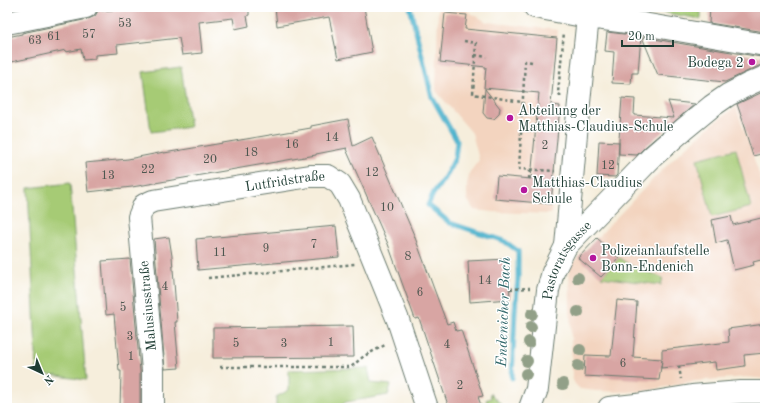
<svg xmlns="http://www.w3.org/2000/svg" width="772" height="415" font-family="'Old Standard TT',serif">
  <rect width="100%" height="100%" fill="#fff"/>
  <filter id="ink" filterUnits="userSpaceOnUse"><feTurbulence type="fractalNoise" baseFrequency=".025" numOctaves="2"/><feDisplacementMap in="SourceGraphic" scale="8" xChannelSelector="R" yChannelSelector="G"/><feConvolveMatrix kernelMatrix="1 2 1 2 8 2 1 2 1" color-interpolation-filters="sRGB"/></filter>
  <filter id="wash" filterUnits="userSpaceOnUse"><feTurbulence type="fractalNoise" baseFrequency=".012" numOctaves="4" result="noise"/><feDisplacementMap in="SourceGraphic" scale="16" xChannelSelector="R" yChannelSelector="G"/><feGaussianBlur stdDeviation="0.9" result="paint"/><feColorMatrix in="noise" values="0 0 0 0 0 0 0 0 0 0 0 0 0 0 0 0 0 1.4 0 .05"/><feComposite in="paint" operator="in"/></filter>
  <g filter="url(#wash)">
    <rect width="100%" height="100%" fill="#f6eedc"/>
    <g fill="#f3d4bf">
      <polygon points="438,7 460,7 487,22 558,30 552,103 561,104 551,214 493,212 474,210 467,199 467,184 470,172 479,160 472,133 436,91"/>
      <polygon points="736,107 765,191 765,379 746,377 695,381 645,391 627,392 596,391 580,389 575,384 572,378 569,266 578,258 601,277 663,278 630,265 619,258 597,238 657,175 685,148 715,122"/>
    </g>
    <g fill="#a6cb75" stroke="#628454">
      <polygon points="631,7 701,7 701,19"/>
      <polygon points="181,67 190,127 151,132 143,72"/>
      <polygon points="736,149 751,207 712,217 697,159"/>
      <polygon points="70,183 86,380 37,373 28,188"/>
      <polygon points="619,258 630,265 663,278 661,285 601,277"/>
      <polygon points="368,368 371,383 391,385 388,395 346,402 337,408 276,408 276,397 289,390 289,370"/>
      <polygon points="490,393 501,404 495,408 481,408 488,405 486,400 491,398"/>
    </g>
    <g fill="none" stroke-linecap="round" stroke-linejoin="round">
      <polyline stroke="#4db2cc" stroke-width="5" points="410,7 432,97 457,141 455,158 447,174 433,194 428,205 450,223 504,241 518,251 518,278 515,311 512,378"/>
    </g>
    <g id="blocks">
      <g fill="#d8a5a3">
        <polygon points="98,7 102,7 102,11 134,8 134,7 249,7 249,15 247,16 249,26 235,29 233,18 199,22 202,53 182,55 179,38 117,45 118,53 95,55 95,59 83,60 81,49 66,52 66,50 7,63 7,37 22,34 22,33 88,19 95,16 98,11"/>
        <polygon points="275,7 364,7 372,52 338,59 329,17 277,26"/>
        <polygon points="710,7 765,7 765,32 709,23"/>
        <polygon points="445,13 467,15 465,29 557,38 551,105 560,106 551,204 495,199 497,176 531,179 539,93 484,88 486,67 440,62"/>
        <polygon points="607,32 641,36 638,73 632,73 631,84 612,83 614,52 605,51"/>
        <polygon points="642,37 761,57 761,65 744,73 725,82 658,75"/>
        <polygon points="485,89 500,108 499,114 494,119 487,118 483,113"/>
        <polygon points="765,91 765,153 753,156 744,127 745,127 737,104"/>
        <polygon points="622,98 635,99 634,115 674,118 668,101 695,104 645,147 637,155 619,154 619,139"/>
        <polygon points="348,119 353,146 372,137 414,235 447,324 453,322 456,331 461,330 483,396 478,397 482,408 449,408 419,318 415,319 388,244 346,149 347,148 316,154 316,155 132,187 88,192 85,163 128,159 164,152 164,153 311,128 311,126"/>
        <polygon points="599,141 619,142 617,175 615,177 597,176"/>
        <polygon points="731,216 733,225 765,217 765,259 753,262 754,265 734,270 727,240 716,243 712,220"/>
        <polygon points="336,226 339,257 198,270 196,239"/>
        <polygon points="169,237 172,256 177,322 175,322 179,368 165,369 154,239"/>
        <polygon points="597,238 619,258 601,277 578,258"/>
        <polygon points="130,259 140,371 140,408 120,408 121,371 119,371 114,314 106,315 102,261"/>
        <polygon points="508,259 510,299 470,302 468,261"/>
        <polygon points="617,300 637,302 633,357 662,359 662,350 729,342 728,329 765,324 765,353 744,355 745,366 716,370 715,362 661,368 662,360 659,380 584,376 585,355 611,356"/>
        <polygon points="353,326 354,357 213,358 213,328"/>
      </g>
    </g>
  </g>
  <g filter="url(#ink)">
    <use href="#blocks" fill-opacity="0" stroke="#6a7b6f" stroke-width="1"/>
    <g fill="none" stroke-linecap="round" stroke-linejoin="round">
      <defs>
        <g id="minor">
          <polyline points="535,7 588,17 643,24 765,45"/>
          <polyline points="7,23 86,7"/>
          <polyline points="566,246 578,112 588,17"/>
          <path id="s1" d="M153,408V370L139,217L144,205L153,201L310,176H328L340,184L349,199L398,320L427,408"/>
          <path id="s2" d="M530,408L537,389L548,290L553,272L566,246L653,156L684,129L712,106L728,95L749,84L765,77"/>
          <polyline points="609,408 636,405 692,396 741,392 765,392"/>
        </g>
      </defs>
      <use href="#minor" stroke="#6a7b6f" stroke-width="24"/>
      <g stroke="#6a7b6f" stroke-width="2.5" stroke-dasharray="3 3" stroke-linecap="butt">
        <polyline points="464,41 476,43 473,94 522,102"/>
        <polyline points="475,55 487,57"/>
        <polyline points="532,62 525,61 519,169 555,171"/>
        <polyline points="561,96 558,93 564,32"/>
        <polyline points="521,130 535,131"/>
        <polyline points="529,179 530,170"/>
        <polyline points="208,278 355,264"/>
        <polyline points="510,289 530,288"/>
        <polyline points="679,366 681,379"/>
        <polyline points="220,367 351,367 364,356 387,344"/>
      </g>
      <use href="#minor" stroke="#fff" stroke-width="22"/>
    </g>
    <g fill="#92a088">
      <circle cx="578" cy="278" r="6"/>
      <circle cx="578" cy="312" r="6"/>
      <circle cx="532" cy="314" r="6"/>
      <circle cx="531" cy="327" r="6"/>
      <circle cx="529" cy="342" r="6"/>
      <circle cx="580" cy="350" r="6"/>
      <circle cx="527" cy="361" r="6"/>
      <circle cx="578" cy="366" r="6"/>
      <circle cx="526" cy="374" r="6"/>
      <circle cx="563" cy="384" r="6"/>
    </g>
  </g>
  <g fill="#b5179e" stroke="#fff" stroke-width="1.5">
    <circle cx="752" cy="62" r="4"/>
    <circle cx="510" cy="118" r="4"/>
    <circle cx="524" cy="190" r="4"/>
    <circle cx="593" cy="258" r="4"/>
  </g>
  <g text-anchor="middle" stroke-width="3" stroke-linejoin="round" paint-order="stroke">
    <g font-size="12" fill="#4d5750">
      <text x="125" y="27">53</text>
      <text x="89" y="38">57</text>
      <text x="54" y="40">61</text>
      <text x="35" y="44">63</text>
      <text x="332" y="141">14</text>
      <text x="292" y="148">16</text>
      <text x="545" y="149">2</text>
      <text x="251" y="156">18</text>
      <text x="210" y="163">20</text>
      <text x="608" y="169">12</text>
      <text x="148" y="173">22</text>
      <text x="372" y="176">12</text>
      <text x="108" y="179">13</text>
      <text x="387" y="211">10</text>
      <text x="314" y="248">7</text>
      <text x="266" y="252">9</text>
      <text x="220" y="256">11</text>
      <text x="408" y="260">8</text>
      <text x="485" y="284">14</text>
      <text x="165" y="290">4</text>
      <text x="420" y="296">6</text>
      <text x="123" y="311">5</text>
      <text x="130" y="340">3</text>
      <text x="331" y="346">1</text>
      <text x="236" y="347">5</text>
      <text x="284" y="347">3</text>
      <text x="447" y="348">4</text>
      <text x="131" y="360">1</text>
      <text x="623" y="367">6</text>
      <text x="460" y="389">2</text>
    </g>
    <g font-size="14" fill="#1f3d34" stroke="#fff" text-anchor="start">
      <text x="744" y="67" text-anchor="end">Bodega 2</text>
      <text x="518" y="115">Abteilung der<tspan x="518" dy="16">Matthias-Claudius-Schule</tspan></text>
      <text x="532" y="187">Matthias-Claudius<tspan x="532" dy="16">Schule</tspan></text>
      <text x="601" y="255">Polizeianlaufstelle<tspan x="601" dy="16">Bonn-Endenich</tspan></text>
    </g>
    <g font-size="14" fill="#1f3d34" stroke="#fff">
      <text dy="5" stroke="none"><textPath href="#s1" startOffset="348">Lutfridstraße</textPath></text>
      <text dy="5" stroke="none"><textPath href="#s2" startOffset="155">Pastoratsgasse</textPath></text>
      <text transform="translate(147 306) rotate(-95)" y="5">Malusiusstraße</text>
    </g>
    <g font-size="15" font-style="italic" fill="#2f6669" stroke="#fff">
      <text transform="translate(503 312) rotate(-88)" y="5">Endenicher Bach</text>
    </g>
  </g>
  <rect width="772" height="415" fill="none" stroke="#fff" stroke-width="24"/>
  <g transform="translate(42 373) rotate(136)" stroke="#ffffff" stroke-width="3" paint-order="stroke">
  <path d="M0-3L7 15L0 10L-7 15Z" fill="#1f3d34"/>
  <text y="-6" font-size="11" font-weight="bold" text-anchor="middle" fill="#1f3d34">N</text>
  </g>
  <path d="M622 40v6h51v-6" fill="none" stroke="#1f3d34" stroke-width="2"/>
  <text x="628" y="40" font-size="12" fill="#1f3d34" stroke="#ffffff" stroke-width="3" paint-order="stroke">20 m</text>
</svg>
